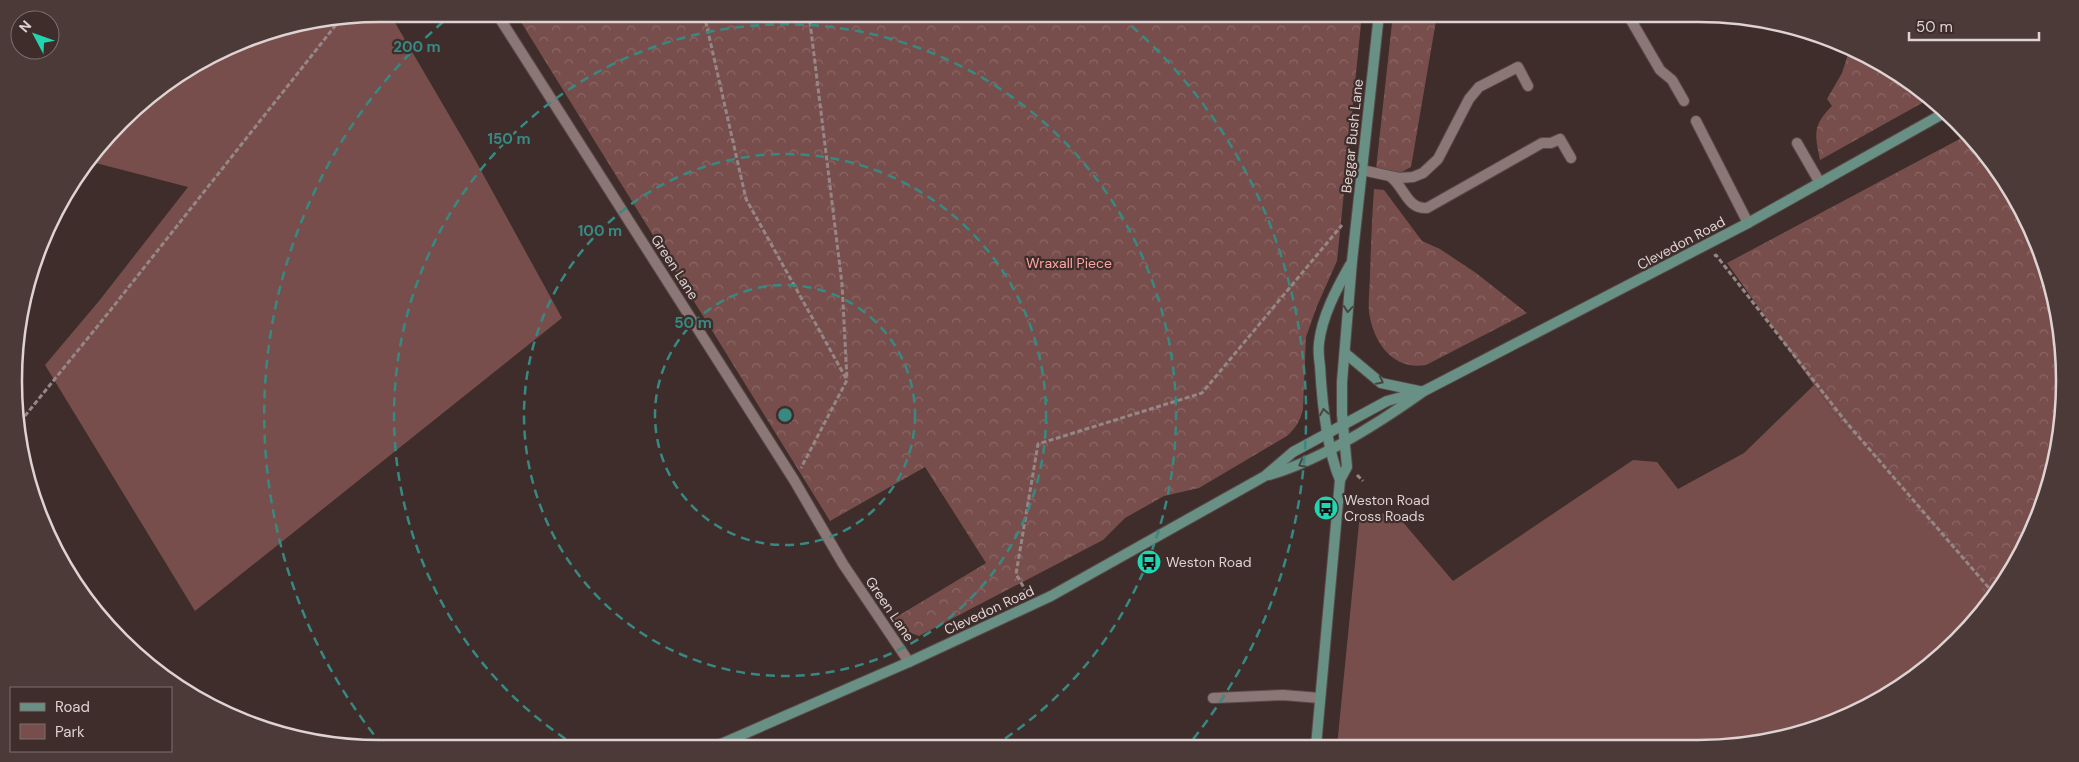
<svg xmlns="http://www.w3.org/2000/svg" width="2079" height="762" font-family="'DM Sans',sans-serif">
  <defs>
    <pattern id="forest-crowns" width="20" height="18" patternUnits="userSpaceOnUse" patternTransform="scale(1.25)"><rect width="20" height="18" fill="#774e4c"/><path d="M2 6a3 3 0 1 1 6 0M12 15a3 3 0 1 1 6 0" fill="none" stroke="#8a6765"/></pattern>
  </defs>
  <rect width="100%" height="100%" fill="#3e2d2b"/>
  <g fill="#774e4c">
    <polygon points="381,14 390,14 473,156 562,318 195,611 45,365 99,301 188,187 92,162 139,105 198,63 263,33"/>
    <polygon points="1814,385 1839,420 1993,596 1940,657 1860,710 1746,745 1337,746 1360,513 1396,514 1453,581 1633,460 1657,462 1678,489 1744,453"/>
  </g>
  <g fill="url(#forest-crowns)">
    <path d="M516,14H1362L1337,261L1317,306L1306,337L1303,409C1300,421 1296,428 1287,436L1199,488L1164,496L1125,518L1103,540L919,636L908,632L893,619L986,563L925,467L830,521Z"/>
    <polygon points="1393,14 1437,15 1411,167 1400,173 1376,169"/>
    <path d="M1850,48L1861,52L1922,90L1931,98L1820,160C1815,134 1812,126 1832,106L1827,99L1842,73Z"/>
    <polygon points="1969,134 2016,198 2046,263 2062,333 2064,405 2053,476 2004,585 1991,599 1839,420 1727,263"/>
    <path d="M1374,189L1384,190L1422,241L1440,249L1476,273L1527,313L1426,365C1393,371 1373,342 1369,312C1368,300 1370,286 1370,274C1371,245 1372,217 1374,189Z"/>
  </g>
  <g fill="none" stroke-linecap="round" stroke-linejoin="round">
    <defs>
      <g id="service">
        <polyline points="1628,15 1660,70 1672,80 1684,101"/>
        <polyline points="1696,121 1748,223"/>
        <polyline points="1797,143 1820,183"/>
        <polyline points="1362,170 1399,178 1413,177 1423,173 1438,159 1469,99 1479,87 1518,67 1528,86"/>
        <path d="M1391,177C1405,188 1407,209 1427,208L1542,143H1551L1560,139L1571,158"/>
        <polyline points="1213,698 1283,695 1320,698"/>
      </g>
      <polyline id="minor" points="497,14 794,480 843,564 909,662"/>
      <g id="secondary">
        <polyline points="1345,353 1381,383 1419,391"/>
        <path d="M1269,475C1322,460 1379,423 1424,391L1748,223L1946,112"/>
        <path d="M1340,480C1326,447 1322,402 1320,366C1319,359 1318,351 1319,343C1322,316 1337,288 1350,265"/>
        <polyline points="1316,746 1340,480 1347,467 1342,414 1342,382 1352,261 1379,14"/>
        <polyline points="714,747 909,662 1051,596 1265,476 1293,452 1387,401 1424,391"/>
      </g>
    </defs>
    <use href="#service" stroke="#584a49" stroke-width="12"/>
    <use href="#minor" stroke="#584a49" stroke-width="12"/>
    <use href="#secondary" stroke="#584a49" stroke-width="12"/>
    <g stroke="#958786" stroke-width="3" stroke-dasharray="5 2.5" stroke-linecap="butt">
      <polyline points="704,14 746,199 847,380 801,468"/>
      <polyline points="809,14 842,284 847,379"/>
      <polyline points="1714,256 1716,255 1846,422 1995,595"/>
      <polyline points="20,422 109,312 339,21"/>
      <polyline points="1357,475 1363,481"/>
      <polyline points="1027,593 1016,574 1038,444 1202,393 1342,225"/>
    </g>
    <use href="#service" stroke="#8b7775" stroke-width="10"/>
    <use href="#minor" stroke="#8b7775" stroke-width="10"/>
    <use href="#secondary" stroke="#689084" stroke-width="10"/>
  </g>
  <defs><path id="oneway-chevron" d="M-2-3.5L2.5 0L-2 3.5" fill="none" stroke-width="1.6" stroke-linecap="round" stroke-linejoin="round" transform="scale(1.25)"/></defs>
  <g stroke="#484641">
    <use href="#oneway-chevron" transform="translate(1348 309) rotate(95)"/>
    <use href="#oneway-chevron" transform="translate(1380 381) rotate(27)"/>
    <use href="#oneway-chevron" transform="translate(1324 412) rotate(-99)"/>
    <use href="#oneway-chevron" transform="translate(1302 464) rotate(152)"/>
  </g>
  <g fill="none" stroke="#388982" stroke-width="2.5" stroke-dasharray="9 6">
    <circle cx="785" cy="415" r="130"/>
    <circle cx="785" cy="415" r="261"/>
    <path d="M578 747A391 391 0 1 1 992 747"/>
    <path d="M383 746A521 521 0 0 1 450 16M1120 16A521 521 0 0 1 1190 743"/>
  </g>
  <defs>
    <symbol id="bus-disc" viewBox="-11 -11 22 22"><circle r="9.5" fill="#20d5b0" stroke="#3e2d2b"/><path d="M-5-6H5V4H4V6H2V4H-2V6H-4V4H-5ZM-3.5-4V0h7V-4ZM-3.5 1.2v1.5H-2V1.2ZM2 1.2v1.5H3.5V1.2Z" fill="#111"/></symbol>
  </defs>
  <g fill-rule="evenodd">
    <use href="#bus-disc" x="1312" y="494" width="28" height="28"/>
    <use href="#bus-disc" x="1135" y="548" width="28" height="28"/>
  </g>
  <g text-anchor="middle" stroke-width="4.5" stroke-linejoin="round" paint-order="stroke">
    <g font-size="14" fill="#ded3d2" stroke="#3e2d2b">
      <text transform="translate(1352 136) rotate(-84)" y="5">Beggar Bush Lane</text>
      <text transform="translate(1681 243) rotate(-28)" y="5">Clevedon Road</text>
      <text transform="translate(675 267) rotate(57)" y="5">Green Lane</text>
      <text transform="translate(890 609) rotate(56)" y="5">Green Lane</text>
      <text transform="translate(989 610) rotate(-25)" y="5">Clevedon Road</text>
    </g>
    <g font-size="14" fill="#fca6a1" stroke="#3e2d2b">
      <text x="1069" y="268">Wraxall Piece</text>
    </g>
    <g font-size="14" fill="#ded3d2" stroke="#3e2d2b" text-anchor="start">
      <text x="1344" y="505">Weston Road<tspan x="1344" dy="16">Cross Roads</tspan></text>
      <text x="1166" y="567">Weston Road</text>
    </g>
  </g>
  <path d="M0 0H2079V762H0ZM380 22H1698A358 358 0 0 1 2056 380V382A358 358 0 0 1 1698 740H380A358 358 0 0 1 22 382V380A358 358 0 0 1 380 22Z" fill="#4b3a38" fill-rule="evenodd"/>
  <path fill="none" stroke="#ded3d2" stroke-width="2.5" d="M380 22H1698A358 358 0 0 1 2056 380V382A358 358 0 0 1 1698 740H380A358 358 0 0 1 22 382V380A358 358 0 0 1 380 22Z"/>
  <circle cx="785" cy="415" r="8" fill="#388982" stroke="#3e2d2b" stroke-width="2.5"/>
  <g font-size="15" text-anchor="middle" font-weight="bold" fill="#388982" stroke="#3e2d2b" stroke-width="4.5" stroke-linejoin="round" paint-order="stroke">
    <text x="417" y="52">200 m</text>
    <text x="509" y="144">150 m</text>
    <text x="600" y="236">100 m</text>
    <text x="693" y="328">50 m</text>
  </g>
  <rect x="10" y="687" width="162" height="65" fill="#3e2d2b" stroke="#7e6f6e"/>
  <rect x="20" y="703" width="25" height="8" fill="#689084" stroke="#7e6f6e"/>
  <text x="55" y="712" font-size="15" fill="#ded3d2">Road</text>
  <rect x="20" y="724" width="25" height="15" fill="#774e4c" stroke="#7e6f6e"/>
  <text x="55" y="737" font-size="15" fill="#ded3d2">Park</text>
  <g transform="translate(35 35) rotate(311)"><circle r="24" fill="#3e2d2b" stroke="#7e6f6e"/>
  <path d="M0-4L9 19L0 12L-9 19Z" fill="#20d5b0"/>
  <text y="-8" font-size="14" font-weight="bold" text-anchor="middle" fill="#ded3d2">N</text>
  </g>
  <path d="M1909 32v8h130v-8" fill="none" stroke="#ded3d2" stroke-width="2.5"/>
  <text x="1916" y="32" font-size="15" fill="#ded3d2" stroke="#3e2d2b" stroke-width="4" paint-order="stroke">50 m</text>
</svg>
